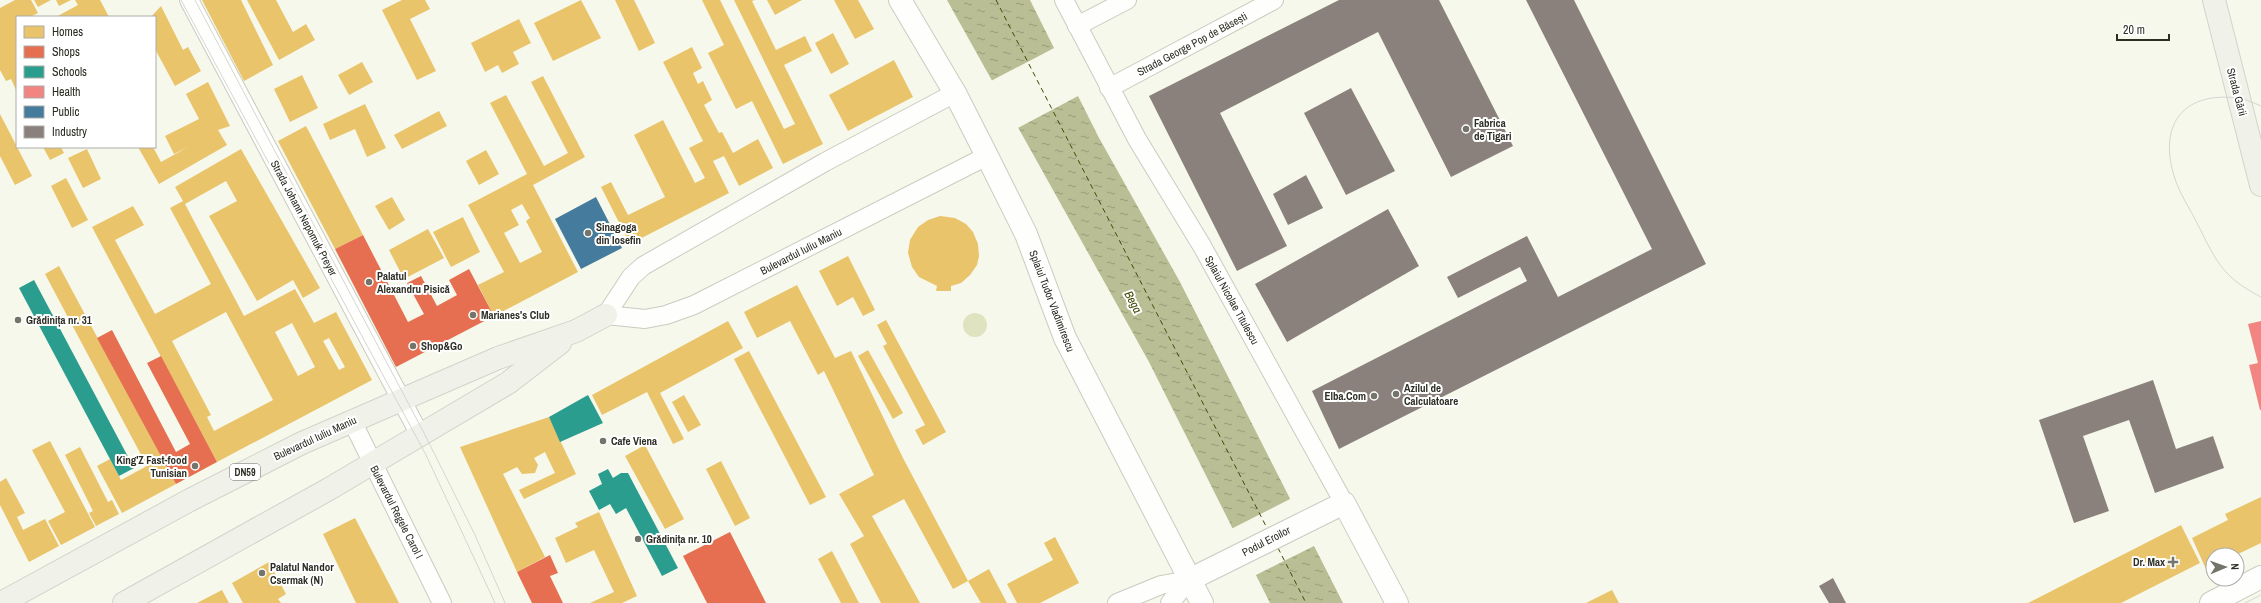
<svg xmlns="http://www.w3.org/2000/svg" width="2261" height="603" font-family="'Archivo Narrow',sans-serif">
  <defs>
    <pattern id="water-ripples" width="26" height="14" patternUnits="userSpaceOnUse"><rect width="26" height="14" fill="#babe94"/><path d="M2 4q2-2 4 0t4 0M15 11q2-2 4 0t4 0" fill="none" stroke="#979b79"/></pattern>
  </defs>
  <rect width="100%" height="100%" fill="#f6f8eb"/>
  <circle fill="#dfe3c0" cx="975" cy="325" r="12"/>
  <polygon fill="url(#water-ripples)" points="947,0 1030,0 1098,136 1180,282 1343,603 1270,603 1149,362"/>
  <g fill="#f6f8eb">
    <polygon points="1056,47 1080,95 1016,129 989,82"/>
    <polygon points="1292,498 1316,545 1254,576 1231,529"/>
  </g>
  <g fill="#e9c46a" fill-rule="evenodd">
    <polygon points="15,0 31,0 38,13 30,17 17,17 17,92 11,79 6,81 0,70 0,8"/>
    <polygon points="34,0 51,0 38,7"/>
    <polygon points="56,0 71,0 59,6"/>
    <polygon points="75,0 100,0 109,17 56,17 78,5"/>
    <polygon points="202,0 241,0 273,65 244,81"/>
    <polygon points="247,0 276,0 293,32 306,24 315,40 279,60"/>
    <polygon points="402,0 425,0 430,9 410,19 436,71 417,80 382,10"/>
    <polygon points="581,0 601,38 553,61 534,23"/>
    <polygon points="615,0 634,0 655,43 639,51"/>
    <polygon points="702,0 720,0 784,129 795,124 734,0 755,0 752,1 776,50 805,36 812,51 784,65 823,144 783,164 752,101 736,109 708,53 724,45"/>
    <polygon points="767,0 802,0 775,15"/>
    <polygon points="834,0 858,0 874,29 855,39"/>
    <polygon points="161,6 183,50 188,47 201,71 175,86 155,49 155,17 151,17"/>
    <polygon points="519,19 531,43 513,52 519,64 502,73 498,65 485,72 471,43"/>
    <polygon points="833,33 849,64 831,74 815,43"/>
    <polygon points="692,47 702,68 693,73 698,84 703,81 712,100 704,105 719,133 722,132 733,153 758,139 773,168 739,186 724,156 713,161 729,193 630,244 601,187 611,182 628,215 665,197 634,135 663,120 695,183 705,178 689,148 703,141 663,62"/>
    <polygon points="894,60 913,97 848,131 829,95"/>
    <polygon points="362,62 373,82 349,95 338,75"/>
    <polygon points="302,75 318,108 290,122 274,89"/>
    <path d="M543,76L585,157L533,185L578,272L494,316L478,285L504,272L468,205L527,174L490,103L506,95L544,166L568,153L531,82ZM522,204L530,218L526,221L542,252L520,263L504,233L519,225L511,210Z"/>
    <polygon points="208,82 230,126 218,130 227,145 159,184 138,147 153,147 161,162 188,147 174,154 165,136 199,119 186,94"/>
    <polygon points="365,104 386,148 367,157 355,129 330,140 323,124"/>
    <polygon points="439,111 447,126 402,149 394,135"/>
    <polygon points="0,114 32,176 15,185 0,156"/>
    <polygon points="306,126 363,235 335,249 278,141"/>
    <polygon points="43,147 61,147 64,153 50,160"/>
    <polygon points="87,149 101,179 83,188 68,158"/>
    <path d="M241,149L320,288L303,298L293,280L257,301L209,216L237,201L226,181L185,204L244,316L295,289L314,323L336,312L372,380L217,462L92,227L133,206L144,225L115,240L155,314L211,284L170,208L183,201L175,187ZM226,312L273,400L214,431L207,417L211,415L172,341ZM292,323L315,367L298,376L275,332ZM329,338L345,367L339,370L323,341Z"/>
    <polygon points="486,150 499,174 479,185 466,161"/>
    <polygon points="66,178 88,220 72,228 51,186"/>
    <polygon points="392,197 405,220 389,230 375,206"/>
    <polygon points="940,216 955,218 966,224 973,232 978,244 979,256 977,265 970,275 961,283 951,286 951,291 936,291 937,286 919,277 912,267 908,253 910,240 918,227 928,220"/>
    <polygon points="463,217 480,252 451,267 433,232"/>
    <polygon points="428,229 444,258 404,279 389,250"/>
    <polygon points="848,256 875,310 863,316 853,297 837,306 819,271"/>
    <polygon points="59,266 176,484 122,513 97,466 110,459 121,480 147,466 45,274"/>
    <polygon points="797,285 835,358 851,351 903,458 968,581 989,569 1007,603 981,603 968,581 953,589 904,499 872,516 920,603 881,603 850,544 864,536 839,494 874,475 824,371 818,375 790,321 757,338 744,312"/>
    <polygon points="886,320 946,432 923,445 915,430 925,425 883,346 887,344 877,325"/>
    <polygon points="728,321 743,348 660,393 684,439 673,444 647,392 602,415 592,395"/>
    <polygon points="868,350 903,413 893,419 858,356"/>
    <polygon points="749,351 826,497 810,505 734,359"/>
    <polygon points="684,395 701,425 688,432 672,402"/>
    <polygon points="549,417 576,474 524,499 519,490 555,473 545,452 534,458 538,465 535,473 522,474 517,467 503,474 545,557 517,572 460,447"/>
    <polygon points="50,441 95,527 61,545 48,521 65,512 32,450"/>
    <polygon points="645,445 684,519 665,529 625,456"/>
    <polygon points="80,447 108,502 112,500 119,514 96,526 89,513 93,511 65,455"/>
    <polygon points="721,461 750,518 735,526 706,469"/>
    <polygon points="6,478 25,513 17,517 23,530 45,519 59,546 29,562 0,505 0,482"/>
    <polygon points="2261,497 2261,543 2236,555 2213,555 2213,566 2206,569 2192,538 2228,520 2225,514"/>
    <polygon points="599,512 637,596 622,603 590,603 614,592 594,550 566,563 555,538 578,527 575,523"/>
    <polygon points="355,518 399,603 356,603 323,534"/>
    <polygon points="2181,525 2200,563 2121,603 2028,603"/>
    <polygon points="1055,537 1079,583 1040,603 1017,603 1007,584 1053,560 1044,543"/>
    <polygon points="832,551 859,603 841,603 818,559"/>
    <polygon points="269,562 286,594 278,599 281,603 243,603 232,583"/>
    <polygon points="222,590 229,603 197,603"/>
    <polygon points="1612,590 1619,603 1586,603"/>
  </g>
  <g fill="#e76f51">
    <polygon points="363,235 408,322 424,314 407,283 421,276 437,306 457,295 449,280 469,269 494,316 396,367 335,249"/>
    <polygon points="112,330 176,452 190,444 147,363 161,356 217,462 176,484 97,338"/>
    <polygon points="730,532 766,603 707,603 683,556"/>
    <polygon points="550,555 558,573 550,576 563,603 532,603 517,572"/>
  </g>
  <g fill="#2a9d8f">
    <polygon points="34,280 134,468 119,476 19,288"/>
    <polygon points="588,395 603,423 560,442 549,417"/>
    <polygon points="608,469 613,478 621,473 628,473 678,568 662,576 626,508 616,514 610,504 599,510 589,491 602,484 598,474"/>
  </g>
  <polygon fill="#f28482" points="2261,321 2261,410 2260,410 2249,365 2258,363 2248,324"/>
  <polygon fill="#457b9d" points="596,197 622,248 581,269 555,219"/>
  <g fill="#8a817c">
    <polygon points="1339,0 1439,0 1513,146 1451,177 1378,32 1220,113 1287,246 1237,271 1149,96"/>
    <polygon points="1526,0 1574,0 1706,264 1339,449 1312,391 1527,281 1520,267 1458,298 1447,277 1527,236 1558,297 1652,249"/>
    <polygon points="1351,88 1395,171 1346,195 1304,113"/>
    <polygon points="1306,175 1323,208 1288,225 1273,194"/>
    <polygon points="1388,209 1419,266 1287,342 1255,284"/>
    <polygon points="2153,380 2176,449 2213,436 2224,468 2155,493 2129,420 2083,436 2109,511 2074,523 2039,420"/>
    <polygon points="1833,578 1846,603 1829,603 1819,586"/>
  </g>
  <g fill="none" stroke-linecap="round" stroke-linejoin="round">
    <g stroke="#444703" stroke-width="1" stroke-dasharray="5 4" stroke-linecap="butt">
      <polyline points="996,0 1268,530"/>
      <polyline points="1278,548 1306,603"/>
    </g>
    <defs>
      <g id="street">
        <polyline points="189,0 420,435"/>
        <polyline points="1064,0 1137,139 1202,246 1344,503"/>
        <polyline points="1077,26 1127,0"/>
        <polyline points="1109,88 1274,0"/>
        <polyline points="955,93 825,162 643,266 631,277 606,315 645,319 666,315 694,305 987,156"/>
        <polyline points="352,421 442,603"/>
        <polyline points="1117,603 1161,585 1189,580"/>
        <polyline points="1170,603 1189,580"/>
      </g>
      <g id="secondary">
        <polyline points="900,0 955,93 987,156 1026,234 1065,338 1202,603"/>
        <polyline points="1189,580 1344,503 1397,603"/>
        <polyline points="2211,603 2261,577"/>
      </g>
      <g id="primary">
        <polyline points="2214,0 2261,185"/>
        <polyline points="1,603 190,500 302,443 498,358 576,331 606,315"/>
        <polyline points="124,603 329,489 508,383 560,343"/>
      </g>
    </defs>
    <use href="#street" stroke="#cacbc1" stroke-width="20"/>
    <use href="#secondary" stroke="#cacbc1" stroke-width="24"/>
    <use href="#primary" stroke="#d2d3cc" stroke-width="24"/>
    <use href="#street" stroke="#fefefc" stroke-width="18"/>
    <use href="#secondary" stroke="#fefefc" stroke-width="22"/>
    <use href="#primary" stroke="#f0f1e9" stroke-width="22"/>
    <g stroke="#d5d5d2" stroke-width="1">
      <polyline points="181,0 426,455 495,603"/>
      <polyline points="195,0 424,433 475,535 505,603"/>
      <path d="M2261,106C2254,103 2246,99 2238,98C2180,91 2158,128 2175,179C2180,194 2190,209 2197,223C2206,240 2213,258 2226,272C2236,283 2248,290 2261,297"/>
      <polyline points="2245,603 2261,595"/>
    </g>
  </g>
  <g fill="#73746a" stroke="#fff" stroke-width="1.5">
    <circle cx="1466" cy="129" r="4"/>
    <circle cx="588" cy="233" r="4"/>
    <circle cx="369" cy="282" r="4"/>
    <circle cx="473" cy="315" r="4"/>
    <circle cx="18" cy="320" r="4"/>
    <circle cx="413" cy="346" r="4"/>
    <circle cx="1396" cy="394" r="4"/>
    <circle cx="1374" cy="396" r="4"/>
    <circle cx="603" cy="441" r="4"/>
    <circle cx="195" cy="466" r="4"/>
    <circle cx="638" cy="539" r="4"/>
    <path d="M2171 556h4v4h4v4h-4v4h-4v-4h-4v-4h4z"/>
    <circle cx="262" cy="573" r="4"/>
  </g>
  <g text-anchor="middle" stroke-width="4" stroke-linejoin="round" paint-order="stroke">
    <rect fill="#fff" stroke="#6b6c66" stroke-width="1" x="230" y="464" width="30" height="16" rx="3"/>
    <g font-size="10" font-weight="bold" fill="#2c2d24">
      <text x="245" y="476">DN59</text>
    </g>
    <g font-size="11" fill="#2c2d24" stroke="#fff">
      <text transform="translate(1192 44) rotate(-28)" y="4">Strada George Pop de Băsești</text>
      <text transform="translate(2237 92) rotate(75)" y="4">Strada Gării</text>
      <text transform="translate(304 218) rotate(62)" y="4">Strada Johann Nepomuk Preyer</text>
      <text transform="translate(801 251) rotate(-27)" y="4">Bulevardul Iuliu Maniu</text>
      <text transform="translate(1232 300) rotate(61)" y="4">Splaiul Nicolae Titulescu</text>
      <text transform="translate(1052 301) rotate(69)" y="4">Splaiul Tudor Vladimirescu</text>
      <text transform="translate(315 438) rotate(-25)" y="4">Bulevardul Iuliu Maniu</text>
      <text transform="translate(397 512) rotate(63)" y="4">Bulevardul Regele Carol I</text>
      <text transform="translate(1266 541) rotate(-27)" y="4">Podul Eroilor</text>
    </g>
    <g font-size="11" font-weight="bold" fill="#2c2d24" stroke="#fff" text-anchor="start">
      <text x="1474" y="127">Fabrica<tspan x="1474" dy="13">de Tigari</tspan></text>
      <text x="596" y="231">Sinagoga<tspan x="596" dy="13">din Iosefin</tspan></text>
      <text x="377" y="280">Palatul<tspan x="377" dy="13">Alexandru Pisică</tspan></text>
      <text x="481" y="319">Marianes's Club</text>
      <text x="26" y="324">Grădinița nr. 31</text>
      <text x="421" y="350">Shop&amp;Go</text>
      <text x="1404" y="392">Azilul de<tspan x="1404" dy="13">Calculatoare</tspan></text>
      <text x="1366" y="400" text-anchor="end">Elba.Com</text>
      <text x="611" y="445">Cafe Viena</text>
      <text x="187" y="464" text-anchor="end">King'Z Fast-food<tspan x="187" dy="13">Tunisian</tspan></text>
      <text x="646" y="543">Grădinița nr. 10</text>
      <text x="2165" y="566" text-anchor="end">Dr. Max</text>
      <text x="270" y="571">Palatul Nandor<tspan x="270" dy="13">Csermak (N)</tspan></text>
    </g>
    <g font-size="12" font-style="italic" fill="#444703" stroke="#fff">
      <text transform="translate(1133 302) rotate(62)" y="4">Bega</text>
    </g>
  </g>
  <rect x="16" y="16" width="140" height="132" fill="#ffffff" stroke="#ababa7"/>
  <rect x="24" y="26" width="20" height="12" fill="#e9c46a" stroke="#ababa7"/>
  <text x="52" y="36" font-size="12" fill="#2c2d24">Homes</text>
  <rect x="24" y="46" width="20" height="12" fill="#e76f51" stroke="#ababa7"/>
  <text x="52" y="56" font-size="12" fill="#2c2d24">Shops</text>
  <rect x="24" y="66" width="20" height="12" fill="#2a9d8f" stroke="#ababa7"/>
  <text x="52" y="76" font-size="12" fill="#2c2d24">Schools</text>
  <rect x="24" y="86" width="20" height="12" fill="#f28482" stroke="#ababa7"/>
  <text x="52" y="96" font-size="12" fill="#2c2d24">Health</text>
  <rect x="24" y="106" width="20" height="12" fill="#457b9d" stroke="#ababa7"/>
  <text x="52" y="116" font-size="12" fill="#2c2d24">Public</text>
  <rect x="24" y="126" width="20" height="12" fill="#8a817c" stroke="#ababa7"/>
  <text x="52" y="136" font-size="12" fill="#2c2d24">Industry</text>
  <g transform="translate(2225 567) rotate(88)"><circle r="19" fill="#ffffff" stroke="#ababa7"/>
  <path d="M0-3L7 15L0 10L-7 15Z" fill="#73746a"/>
  <text y="-6" font-size="11" font-weight="bold" text-anchor="middle" fill="#2c2d24">N</text>
  </g>
  <path d="M2117 34v6h52v-6" fill="none" stroke="#2c2d24" stroke-width="2"/>
  <text x="2123" y="34" font-size="12" fill="#2c2d24" stroke="#ffffff" stroke-width="3" paint-order="stroke">20 m</text>
</svg>
